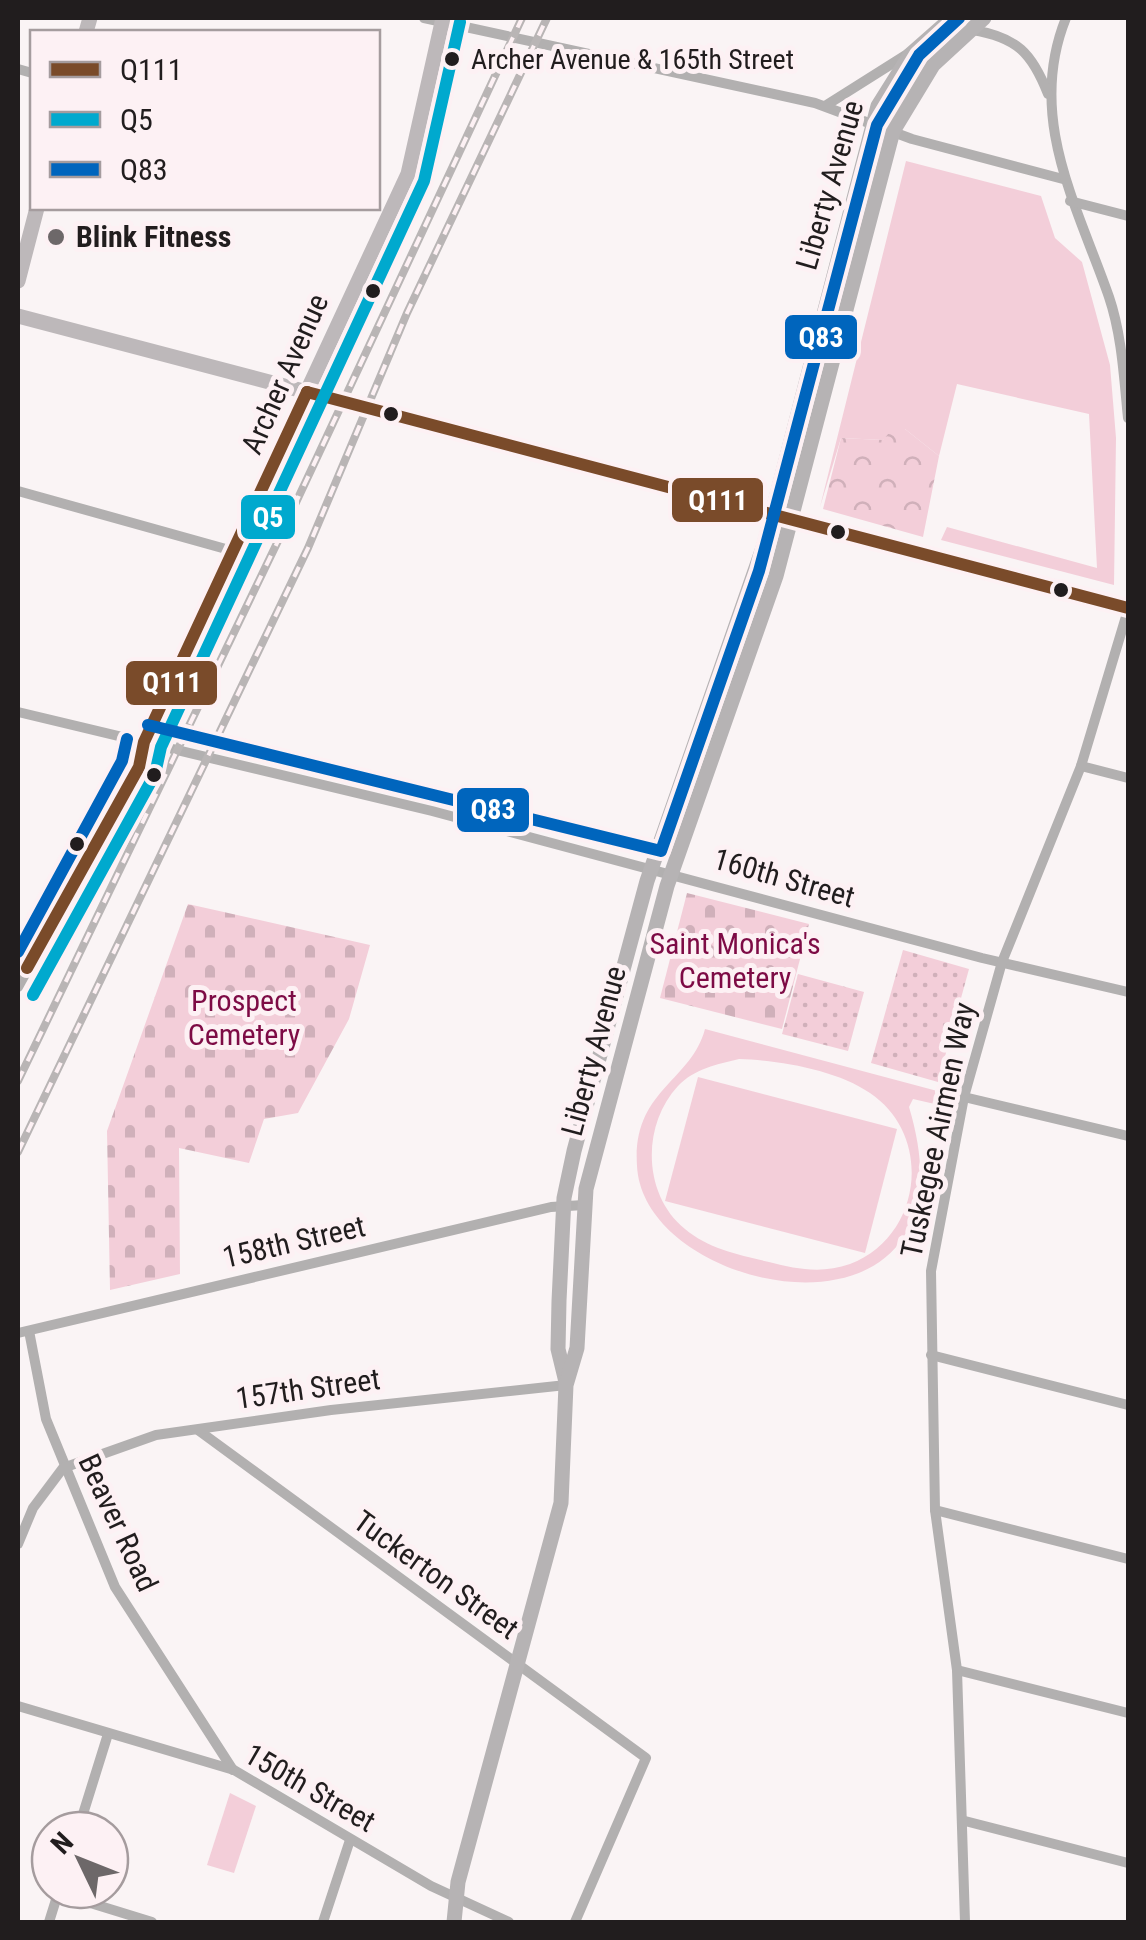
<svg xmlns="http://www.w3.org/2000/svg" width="1146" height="1940" font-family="'Roboto Condensed',sans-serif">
  <defs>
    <pattern id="forest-crowns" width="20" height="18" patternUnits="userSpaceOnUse" patternTransform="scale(2.5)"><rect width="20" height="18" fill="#f3ced9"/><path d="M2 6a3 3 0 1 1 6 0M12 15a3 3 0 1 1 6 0" fill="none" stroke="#d0b0ba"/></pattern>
    <pattern id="cemetery-stones" width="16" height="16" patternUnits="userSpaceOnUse" patternTransform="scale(2.5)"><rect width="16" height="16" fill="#f3ced9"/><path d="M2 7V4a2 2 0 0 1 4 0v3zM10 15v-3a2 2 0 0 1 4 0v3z" fill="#d0b0ba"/></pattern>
    <pattern id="park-dots" width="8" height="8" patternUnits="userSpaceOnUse" patternTransform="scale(2.5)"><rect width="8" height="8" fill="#f3ced9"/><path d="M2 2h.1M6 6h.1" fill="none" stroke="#d0b0ba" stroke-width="1.8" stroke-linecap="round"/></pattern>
  </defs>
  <rect width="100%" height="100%" fill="#faf4f5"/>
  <g fill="#f3ced9" fill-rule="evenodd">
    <polygon points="906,161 1041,196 1055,238 1082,262 1110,365 1116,438 1114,585 941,540 947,527 1097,568 1089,414 957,384 939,456 905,429 883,440 841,438 820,507"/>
    <path d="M705,1029L941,1092L939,1105L913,1099L909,1107C986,1362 644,1300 637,1166C632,1090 691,1082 705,1029ZM739,1059C779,1060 837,1070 870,1093C934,1136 922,1237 850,1264C822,1274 796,1269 769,1262C739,1255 709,1249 685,1229C643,1195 641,1126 678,1086C694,1069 718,1064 739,1059Z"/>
    <polygon points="698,1077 897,1129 865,1253 665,1201"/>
    <polygon points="230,1793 256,1806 234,1873 207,1865"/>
  </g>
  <polygon fill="url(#forest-crowns)" points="894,427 905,429 939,456 923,537 823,509 841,438 883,440"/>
  <g fill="url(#cemetery-stones)">
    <polygon points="687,893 809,924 782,1029 660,998"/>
    <polygon points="188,904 370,945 349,1019 298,1113 264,1119 249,1163 179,1148 180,1274 110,1290 107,1131"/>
  </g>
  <g fill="url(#park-dots)">
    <polygon points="903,950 969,969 938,1082 871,1063"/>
    <polygon points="798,974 864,992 848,1051 782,1034"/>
  </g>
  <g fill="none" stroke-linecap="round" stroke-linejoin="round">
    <g stroke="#b2b0b0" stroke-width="10">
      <polyline points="424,18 815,103 912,139 1063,179"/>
      <path d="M1066,18C1026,117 1077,205 1109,297C1122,335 1124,379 1128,418"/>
      <path d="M972,30C1017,37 1032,53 1048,94"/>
      <polyline points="18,69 32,73"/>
      <polyline points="825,106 909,53"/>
      <polyline points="1070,201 1128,216"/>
      <polyline points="18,491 233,551"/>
      <polyline points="18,712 432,811 982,958 1128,992"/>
      <polyline points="1081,766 1128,778"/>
      <polyline points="18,987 139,767 143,747"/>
      <polyline points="964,1097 1128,1136"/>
      <polyline points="29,1331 46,1419 115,1587 233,1770"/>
      <polyline points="18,1333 551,1207 584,1205"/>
      <polyline points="931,1355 1128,1405"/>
      <polyline points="198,1430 646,1758 575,1922"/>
      <polyline points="935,1510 1128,1559"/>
      <polyline points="18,1544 33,1508 63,1468 156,1435 331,1410 566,1385"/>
      <polyline points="957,1670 1128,1713"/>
      <polyline points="18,1706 234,1770 431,1886 509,1922"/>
      <polyline points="965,1821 1128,1863"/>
      <polyline points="78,1830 108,1734"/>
      <polyline points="58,1893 152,1922"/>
      <polyline points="49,1922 59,1890"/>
      <polyline points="323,1922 350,1840"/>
      <polyline points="965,1922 957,1670 935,1510 931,1271 964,1097 1002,962 1081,766 1128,610"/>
    </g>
    <g stroke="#bdb8ba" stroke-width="15">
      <polyline points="86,32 90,18"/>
      <polyline points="18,281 37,208"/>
      <polyline points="18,316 1128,608"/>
      <polyline points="18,950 125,765 144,742 408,174 443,18"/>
    </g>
    <g stroke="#b6b3b4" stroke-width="15">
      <polyline points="566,1382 558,1349 559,1301 564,1198 574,1151 647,881 764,545 878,106 910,55 952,18"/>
      <polyline points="454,1922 458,1882 561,1503 566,1385 577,1348 586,1189 667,886 776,576 893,131 933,65 984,18"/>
    </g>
    <defs>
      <g id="rail">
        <polyline points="18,1081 278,541 522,18"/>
        <polyline points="18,1152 308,548 407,313 547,18"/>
      </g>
    </defs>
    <use href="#rail" stroke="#b9b5b5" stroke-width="8"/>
    <use href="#rail" stroke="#fdf1f4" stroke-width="4" stroke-dasharray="11" stroke-linecap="butt"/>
    <defs>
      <g id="bus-1">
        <polyline points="307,392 1128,608"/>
        <polyline points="27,968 139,767 144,742 307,392"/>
      </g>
      <polyline id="bus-2" points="33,995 155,774 161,747 424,181 460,22"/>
      <g id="bus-3">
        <polyline points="148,725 661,851 759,571 877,125 919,55 959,18"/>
        <polyline points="18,952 122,761 127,739"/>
      </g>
    </defs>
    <use href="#bus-1" stroke="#fdf1f4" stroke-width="20"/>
    <use href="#bus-2" stroke="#fdf1f4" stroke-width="20"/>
    <use href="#bus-3" stroke="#fdf1f4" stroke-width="20"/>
    <use href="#bus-1" stroke="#7a4b2a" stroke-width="12"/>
    <use href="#bus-2" stroke="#00a9ce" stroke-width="12"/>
    <use href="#bus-3" stroke="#0065bd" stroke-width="12"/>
  </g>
  <g fill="#211d1e" stroke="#fdf1f4" stroke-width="4">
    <circle cx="452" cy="59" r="9"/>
    <circle cx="373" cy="291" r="9"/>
    <circle cx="391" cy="414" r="9"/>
    <circle cx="838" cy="532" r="9"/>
    <circle cx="1061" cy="590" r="9"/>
    <circle cx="154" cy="775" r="9"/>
    <circle cx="77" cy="844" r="9"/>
  </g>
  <circle fill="#6d6869" stroke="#fdf1f4" stroke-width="4" cx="56" cy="237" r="10"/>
  <g text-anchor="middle" stroke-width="10" stroke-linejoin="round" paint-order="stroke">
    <g font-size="28" fill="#211d1e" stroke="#fdf1f4" text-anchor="start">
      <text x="471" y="69">Archer Avenue &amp; 165th Street</text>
    </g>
    <g font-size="30" fill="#211d1e" stroke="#fdf1f4">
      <text transform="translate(830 185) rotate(-74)" y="10">Liberty Avenue</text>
      <text transform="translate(285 374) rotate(-66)" y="10">Archer Avenue</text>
      <text transform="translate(784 878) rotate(16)" y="10">160th Street</text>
      <text transform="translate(594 1051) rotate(-75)" y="10">Liberty Avenue</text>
      <text transform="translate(938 1130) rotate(-78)" y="10">Tuskegee Airmen Way</text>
      <text transform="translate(294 1242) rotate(-13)" y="10">158th Street</text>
      <text transform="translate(308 1389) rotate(-8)" y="10">157th Street</text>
      <text transform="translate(118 1523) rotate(65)" y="10">Beaver Road</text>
      <text transform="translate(436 1575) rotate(36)" y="10">Tuckerton Street</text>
      <text transform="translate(310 1788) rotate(30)" y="10">150th Street</text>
    </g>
    <g font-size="30" font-weight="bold" fill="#211d1e" stroke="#fdf1f4" text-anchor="start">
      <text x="76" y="247">Blink Fitness</text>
    </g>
    <g font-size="30" fill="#7d0b45" stroke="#fdf1f4">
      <text x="735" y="954">Saint Monica's<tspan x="735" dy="34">Cemetery</tspan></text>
      <text x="244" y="1011">Prospect<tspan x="244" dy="34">Cemetery</tspan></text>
    </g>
  </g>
  <g stroke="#fdf1f4" stroke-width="4">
    <rect x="783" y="313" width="76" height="48" rx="10" fill="#0065bd"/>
    <rect x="670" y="476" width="95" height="48" rx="10" fill="#7a4b2a"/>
    <rect x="239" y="493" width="58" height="48" rx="10" fill="#00a9ce"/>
    <rect x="124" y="659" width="95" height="48" rx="10" fill="#7a4b2a"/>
    <rect x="455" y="786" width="76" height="48" rx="10" fill="#0065bd"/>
  </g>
  <g font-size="28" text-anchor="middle" font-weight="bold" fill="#fff">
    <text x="821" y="347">Q83</text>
    <text x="718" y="510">Q111</text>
    <text x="268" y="527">Q5</text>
    <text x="172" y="692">Q111</text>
    <text x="493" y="819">Q83</text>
  </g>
  <rect width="1146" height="1940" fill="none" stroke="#211d1e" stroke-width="40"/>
  <rect x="30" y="30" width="350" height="180" fill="#fdf1f4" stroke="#a59c9e" stroke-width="2.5"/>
  <rect x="50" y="62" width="50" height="15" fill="#7a4b2a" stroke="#a59c9e" stroke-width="2.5"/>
  <text x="120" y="80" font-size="30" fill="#211d1e">Q111</text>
  <rect x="50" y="112" width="50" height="15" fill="#00a9ce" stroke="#a59c9e" stroke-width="2.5"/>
  <text x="120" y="130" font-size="30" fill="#211d1e">Q5</text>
  <rect x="50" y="162" width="50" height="15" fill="#0065bd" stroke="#a59c9e" stroke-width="2.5"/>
  <text x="120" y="180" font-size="30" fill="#211d1e">Q83</text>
  <g transform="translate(80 1860) rotate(313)"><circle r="48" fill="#fdf1f4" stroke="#a59c9e" stroke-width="2.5"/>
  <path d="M0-8L18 38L0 25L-18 38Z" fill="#6d6869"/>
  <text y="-15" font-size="28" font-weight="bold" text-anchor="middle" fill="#211d1e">N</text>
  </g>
</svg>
